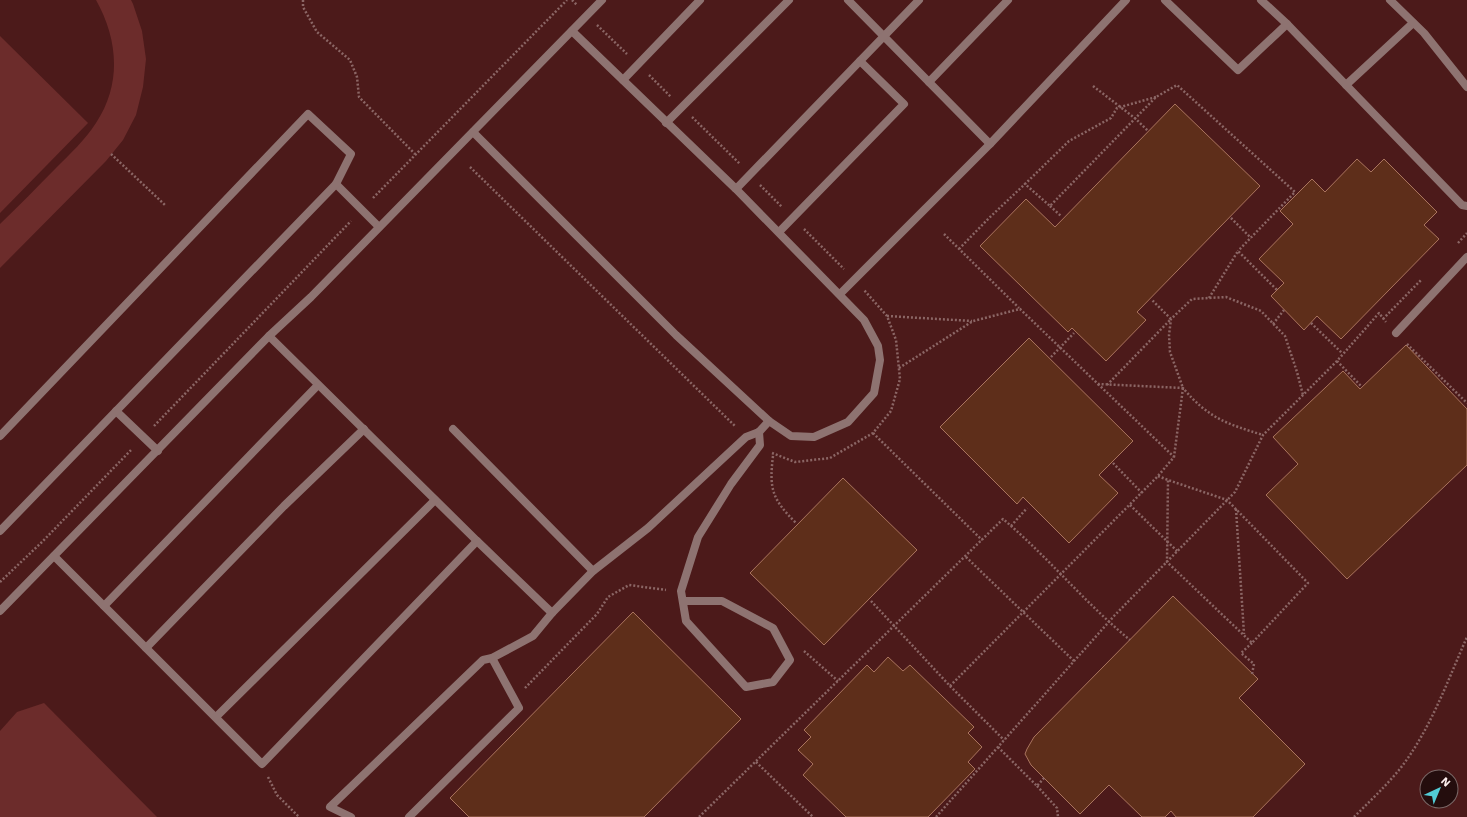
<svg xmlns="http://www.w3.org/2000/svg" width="1467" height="817" font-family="'Work Sans',sans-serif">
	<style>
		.green { fill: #6c2c2b }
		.building { fill: #5e2e1a; stroke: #aa745e }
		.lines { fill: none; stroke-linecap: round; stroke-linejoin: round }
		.path { stroke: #8b6665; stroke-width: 2.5; stroke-dasharray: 2 2; stroke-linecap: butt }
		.lane { stroke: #8e7371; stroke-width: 8 }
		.street { stroke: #8e7371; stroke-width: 8 }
	</style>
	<rect width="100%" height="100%" fill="#4c1a1a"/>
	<g class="green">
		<path d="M96 0H131L133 4 142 31 146 59 143 87 136 115 123 140 106 161 0 268V224C19 206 37 187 56 168 70 154 85 140 96 123 122 84 118 39 96 0Z"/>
		<polygon points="0,36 88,123 0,213"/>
		<polygon points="44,703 157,817 0,817 0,731 17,712"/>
	</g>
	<g class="building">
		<polygon points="1175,104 1260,186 1137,312 1146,320 1106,361 1072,328 1068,332 980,246 1026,199 1055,227"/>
		<polygon points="1357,159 1371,172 1384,159 1437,212 1424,225 1439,239 1341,339 1317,316 1304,330 1271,296 1284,283 1259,259 1293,224 1280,211 1312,179 1325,192"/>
		<polygon points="1029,338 1133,441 1099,475 1118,493 1069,543 1023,497 1017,504 940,427"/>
		<polygon points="1406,345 1467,409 1467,465 1347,579 1266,495 1298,464 1273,437 1343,371 1360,389"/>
		<polygon points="843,478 917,550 824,645 750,573"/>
		<polygon points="1173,596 1258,679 1239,698 1305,764 1253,817 1176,817 1171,811 1165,817 1142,817 1109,785 1080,814 1031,765 1025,754 1027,749 1034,737"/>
		<polygon points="633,612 741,719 644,817 469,817 450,798"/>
		<polygon points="888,657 903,671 910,665 974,727 968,733 982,747 968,762 975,769 928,817 846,817 803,775 813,764 798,750 811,737 804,730 867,665 874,672"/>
	</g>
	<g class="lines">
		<g class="path">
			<polyline points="303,0 303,7 317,32 350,60 357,77 359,97 415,154"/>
			<polyline points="572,0 577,5"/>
			<polyline points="597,25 627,54"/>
			<polyline points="649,75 671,97"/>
			<polyline points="1093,86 1136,119 1148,131"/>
			<polyline points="1156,97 1117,108 1111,118 1069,141 1025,184 1050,206 1156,97 1177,85 1295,192 1238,251"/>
			<polyline points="692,117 740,164"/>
			<polyline points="111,154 165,205"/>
			<polyline points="470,167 736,427"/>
			<polyline points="760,185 782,207"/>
			<polyline points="373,198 567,0"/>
			<polyline points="1050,206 1061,216"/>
			<polyline points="1231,218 1251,238"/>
			<polyline points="804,229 844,269"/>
			<polyline points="944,234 1019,308"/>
			<polyline points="1458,243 1467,233"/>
			<polyline points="959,249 989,218 1025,184"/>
			<polyline points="1209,298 1238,251 1277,290"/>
			<polyline points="887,316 972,321"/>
			<polyline points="1383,319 1422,279"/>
			<polyline points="1311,323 1342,353"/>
			<polyline points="1273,324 1284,310"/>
			<polyline points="1407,344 1467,403"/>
			<polyline points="1051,357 1074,333"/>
			<polyline points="1337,361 1362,387"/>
			<path d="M899 368 973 321 1020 309 1098 384 1183 388C1208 418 1227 424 1263 435"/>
			<polyline points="1098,384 1174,457"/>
			<polyline points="1107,385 1171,319 1152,300"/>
			<polyline points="154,426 351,221"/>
			<polyline points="873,433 982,540"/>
			<polyline points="772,453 795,462 830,458 873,433 891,411 900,379 896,340 887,316 864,290"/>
			<path d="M773 456C769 489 772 499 796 523"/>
			<polyline points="1113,463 1142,493"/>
			<polyline points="1158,476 1168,480 1227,500 1308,583 1252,643 1167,562 1168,480"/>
			<polyline points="1130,505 1177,551"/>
			<polyline points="1236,509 1244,634"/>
			<polyline points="1011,526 1027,508"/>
			<polyline points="966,557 1074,661"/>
			<polyline points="0,582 42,542 132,449"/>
			<polyline points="871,601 950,686 1004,740"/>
			<polyline points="1252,643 1241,653 1254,664 1252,674"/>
			<polyline points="804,651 838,681"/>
			<polyline points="950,686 1158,476 1174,457 1183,388 1170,352 1169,335 1171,319 1192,299 1226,297 1261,311 1285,336 1297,372 1303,395"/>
			<polyline points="525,688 597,614 608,597 629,585 666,590"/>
			<polyline points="998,747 1037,786 1044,778"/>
			<polyline points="756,762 813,817"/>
			<polyline points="268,777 277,795 299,817"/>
			<polyline points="1037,786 1057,808 1058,817"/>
			<path d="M699 817 1003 519C1048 557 1085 603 1130 640"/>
			<polyline points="936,817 1114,616 1235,492 1263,435 1337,361 1379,313 1386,322"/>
			<path d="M1354 817C1369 802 1385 787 1399 770 1430 731 1447 682 1467 637"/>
		</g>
		<g class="lane">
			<polyline points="848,0 990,144"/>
			<polyline points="1165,0 1238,70 1287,24 1462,205 1467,206"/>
			<polyline points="1261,0 1287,24"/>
			<polyline points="623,80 700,0"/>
			<polyline points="929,82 1008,0"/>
			<polyline points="1346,85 1413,23"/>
			<polyline points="666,123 789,0"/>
			<polyline points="473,132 676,335 769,421 791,436 814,437 848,422 874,393 880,360 878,346 864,320 736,189 572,31"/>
			<polyline points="336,184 379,227"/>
			<polyline points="736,189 919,0"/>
			<polyline points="779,232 904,104 860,61"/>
			<polyline points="840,294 990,144 1126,0"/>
			<polyline points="1396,333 1467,257"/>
			<polyline points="269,336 477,541"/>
			<polyline points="116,411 158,451"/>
			<polyline points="453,429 593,571"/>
			<polyline points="0,436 308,114 351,154 336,184 0,531"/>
			<polyline points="54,556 262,764 477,541 552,613"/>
			<polyline points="683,601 722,601 773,628 790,660 773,682 746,687 686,621 681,591 698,537 731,484 760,445 759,432"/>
			<polyline points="104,606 318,385"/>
			<polyline points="0,611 269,336 311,297 602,0"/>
			<polyline points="146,648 284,506 364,429"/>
			<polyline points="216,717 435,500"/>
			<polyline points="351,817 330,807 483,660 492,658 533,636 552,613 593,571 648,528 746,437 759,432 769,421"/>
			<polyline points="409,817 519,708 492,658"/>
		</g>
		<polyline class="street" points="1390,0 1424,33 1467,87"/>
	</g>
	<g transform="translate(1439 789) rotate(44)"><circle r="19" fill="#240d0d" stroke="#7a6766"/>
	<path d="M0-3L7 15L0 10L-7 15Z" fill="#52ccd6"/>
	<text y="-6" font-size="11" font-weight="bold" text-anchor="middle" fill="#fbedec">N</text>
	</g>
</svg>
